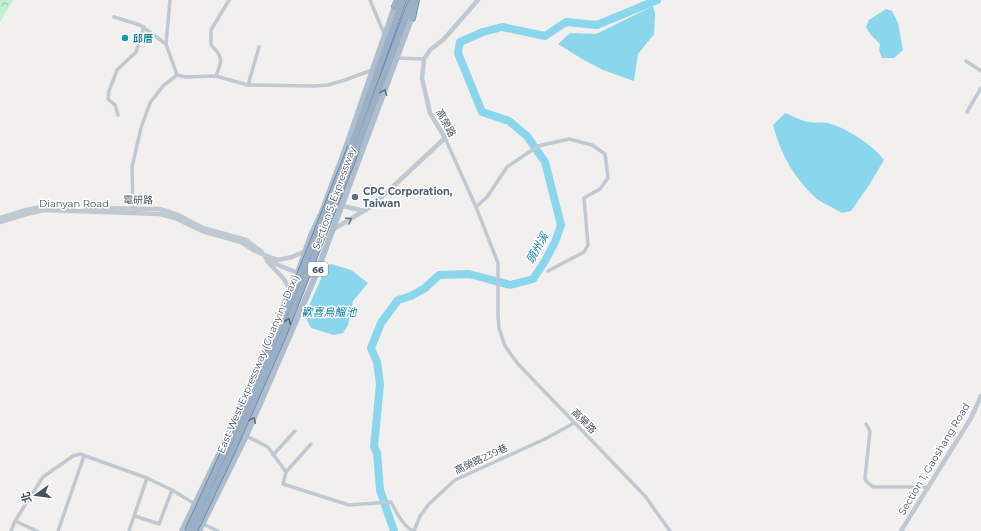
<svg xmlns="http://www.w3.org/2000/svg" width="981" height="531" font-family="Montserrat,'Noto Sans TC',sans-serif">
	<style>
		.forest { fill: url(#forest-crowns) }
		.water { fill: #8ad6ed }
		.lines { fill: none; stroke-linecap: round; stroke-linejoin: round }
		.river { stroke: #8ad6ed; stroke-width: 8 }
		.trunk-casing { stroke: #728baa; stroke-width: 8 }
		.minor { stroke: #c0c9d1; stroke-width: 3.5 }
		.tertiary { stroke: #c0c9d1; stroke-width: 4.5 }
		.primary { stroke: #afbece; stroke-width: 6 }
		.trunk { stroke: #9bafc6; stroke-width: 6 }
		.trunk-bridge-casing { stroke: #728baa; stroke-width: 8; stroke-linecap: butt }
		.trunk-bridge { stroke: #9bafc6; stroke-width: 6 }
		.oneway { stroke: #616d79 }
		.oneway2 { stroke: #6b7680 }
		.oneway3 { stroke: #586572 }
		.culture-dot { fill: #0f9aa8; stroke: #fff; stroke-width: 1.5 }
		.service-dot { fill: #5c6f8a; stroke: #fff; stroke-width: 1.5 }
		.labels { text-anchor: middle; dominant-baseline: central; stroke-width: 3; stroke-linejoin: round; paint-order: stroke }
		.shield { fill: #fff; stroke: #7e868e; stroke-width: 1 }
		.shield-label { font-size: 9px; font-weight: bold; fill: #47525d }
		.culture-label { font-size: 10px; font-weight: bold; fill: #0d838f; stroke: #fff; text-anchor: start }
		.street-label { font-size: 10px; fill: #47525d; stroke: #fff }
		.service-label { font-size: 10px; font-weight: bold; fill: #4e5e75; stroke: #fff; text-anchor: start }
		.water-label { font-size: 11px; font-style: italic; fill: #0b80a4; stroke: #fff }
	</style>
	<defs>
		<pattern id="forest-crowns" width="20" height="18" patternUnits="userSpaceOnUse"><rect width="20" height="18" fill="#bef0d2"/><path d="M2 6a3 3 0 1 1 6 0M12 15a3 3 0 1 1 6 0" fill="none" stroke="#9cc5ae"/></pattern>
	</defs>
	<rect width="100%" height="100%" fill="#f2efef"/>
	<polygon class="forest" points="0,0 13,0 0,22"/>
	<g class="water">
		<polygon points="653,6 655,14 654,34 638,54 634,81 603,70 582,59 558,44 570,33 596,34"/>
		<polygon points="886,9 892,11 898,23 903,50 894,58 882,58 879,50 880,44 871,35 866,27 869,20"/>
		<path d="M785 113C793 116 801 121 809 122 815 123 821 122 827 123 845 127 873 145 884 160L869 185 851 211 842 213C834 208 824 204 817 199 795 180 780 153 773 125Z"/>
		<polygon points="331,264 351,270 368,283 353,301 348,325 343,333 334,335 311,328 306,318 306,313 326,267"/>
	</g>
	<g class="lines">
		<polyline class="river" points="394,531 380,490 377,453 374,447 380,384 377,362 371,348 381,323 398,300 411,296 425,288 439,275 469,274 510,285 533,279 545,261 555,242 561,225 545,162 527,136 509,121 482,112 458,53 460,42 483,32 502,27 545,36 566,22 597,25 657,0"/>
		<defs>
			<g id="trunk">
				<polyline points="395,7 398,0"/>
				<polyline points="412,18 416,0"/>
				<polyline points="351,147 403,0"/>
				<polyline points="356,150 412,0"/>
			</g>
		</defs>
		<use href="#trunk" class="trunk-casing"/>
		<g class="minor">
			<polyline points="170,0 166,44 177,75"/>
			<polyline points="370,0 385,36"/>
			<polyline points="114,17 140,25 166,44"/>
			<polyline points="397,58 424,59"/>
			<polyline points="966,61 981,71"/>
			<polyline points="177,75 186,77 216,76 248,85 314,86 328,85 345,80 372,70"/>
			<path d="M216 76C222 60 224 58 211 45V30L229 0"/>
			<polyline points="248,85 259,47"/>
			<polyline points="967,112 981,88"/>
			<polyline points="118,115 115,105 108,99 109,91 117,70 136,52 144,27"/>
			<polyline points="445,138 476,207 498,263 498,317 499,328 505,346 518,364 645,496 670,531"/>
			<polyline points="476,207 487,197 507,167 538,146 569,139 592,145 605,154 608,178 600,189 584,198 588,245 584,252 548,271"/>
			<polyline points="133,210 132,167 141,128 150,103 163,86 177,75"/>
			<polyline points="866,424 870,431 865,478 866,481 873,487 929,487"/>
			<path d="M246 436 268 447 286 472 283 484 349 505 391 502C397 513 402 525 413 531"/>
			<polyline points="273,455 295,431"/>
			<polyline points="286,472 311,444"/>
			<polyline points="135,516 159,524 172,490"/>
			<polyline points="15,521 37,531"/>
			<polyline points="203,524 218,531"/>
			<polyline points="11,531 15,521 43,477 73,456 80,454 147,478 172,490 195,504"/>
			<polyline points="58,531 84,456"/>
			<polyline points="129,531 147,478"/>
			<polyline points="414,531 420,516 429,504 455,480 547,438 574,423"/>
		</g>
		<g class="tertiary">
			<polyline points="339,205 364,211"/>
			<polyline points="85,208 160,209 178,215 203,228 246,240 262,252"/>
			<polyline points="0,218 26,210 41,207 74,208"/>
			<polyline points="0,222 27,214 44,210 160,214 175,218 202,231 241,242 255,251 272,258 278,260 292,257 305,251"/>
			<polyline points="334,229 372,206 445,138 430,113 422,78 424,59 430,50 444,39 478,0"/>
			<path d="M265 257C280 268 297 273 315 277"/>
			<polyline points="267,261 284,279 290,290"/>
			<polyline points="901,531 971,418 981,396"/>
		</g>
		<g class="primary">
			<polyline points="182,531 222,448 298,273 311,235 322,212 348,142 396,3"/>
			<polyline points="199,531 246,436 315,277 413,14"/>
		</g>
		<use href="#trunk" class="trunk"/>
		<defs>
			<g id="trunk-bridge">
				<polyline points="188,531 257,381 277,333 351,147"/>
				<polyline points="194,531 231,453 283,335 356,150"/>
			</g>
		</defs>
		<use href="#trunk-bridge" class="trunk-bridge-casing"/>
		<use href="#trunk-bridge" class="trunk-bridge"/>
	</g>
	<defs><path id="oneway-chevron" d="M-2-3.5L2.5 0L-2 3.5" fill="none" stroke-width="1.6" stroke-linecap="round" stroke-linejoin="round"/></defs>
	<g class="oneway">
		<use href="#oneway-chevron" transform="translate(384 92) rotate(-69)"/>
		<use href="#oneway-chevron" transform="translate(253 420) rotate(-66)"/>
	</g>
	<use class="oneway2" href="#oneway-chevron" transform="translate(349 220) rotate(-30)"/>
	<use class="oneway3" href="#oneway-chevron" transform="translate(288 321) rotate(-68)"/>
	<circle class="culture-dot" cx="125" cy="38" r="4"/>
	<circle class="service-dot" cx="355" cy="197" r="4"/>
	<g class="labels">
		<rect class="shield" x="308" y="262" width="20" height="14" rx="3"/>
		<g class="shield-label">
			<text x="318" y="269">66</text>
		</g>
		<g class="culture-label">
			<text x="133" y="38">邱厝</text>
		</g>
		<g class="street-label">
			<text transform="translate(446 123) rotate(62)">高榮路</text>
			<text transform="translate(334 198) rotate(-70)">Section 5, Expressway</text>
			<text transform="translate(138 200) rotate(1)">電研路</text>
			<text x="74" y="203">Dianyan Road</text>
			<text transform="translate(258 364) rotate(-67)">East-West Expressway (Guanyin - Daxi)</text>
			<text transform="translate(584 421) rotate(46)">高榮路</text>
			<text transform="translate(481 459) rotate(-25)">高榮路239巷</text>
			<text transform="translate(934 459) rotate(-59)">Section 1, Gaoshang Road</text>
		</g>
		<g class="service-label">
			<text x="363" y="191">CPC Corporation,<tspan x="363" dy="12">Taiwan</tspan></text>
		</g>
		<g class="water-label">
			<text transform="translate(537 248) rotate(-61)">頭州溪</text>
			<text x="329" y="312">歡喜烏鰡池</text>
		</g>
	</g>
	<g transform="translate(36 495) rotate(256)" stroke="#ffffff" stroke-width="3" paint-order="stroke">
	<path d="M0-3L7 15L0 10L-7 15Z" fill="#47525d"/>
	<text y="-6" font-size="11" font-weight="bold" text-anchor="middle" fill="#47525d">北</text>
	</g>
</svg>
